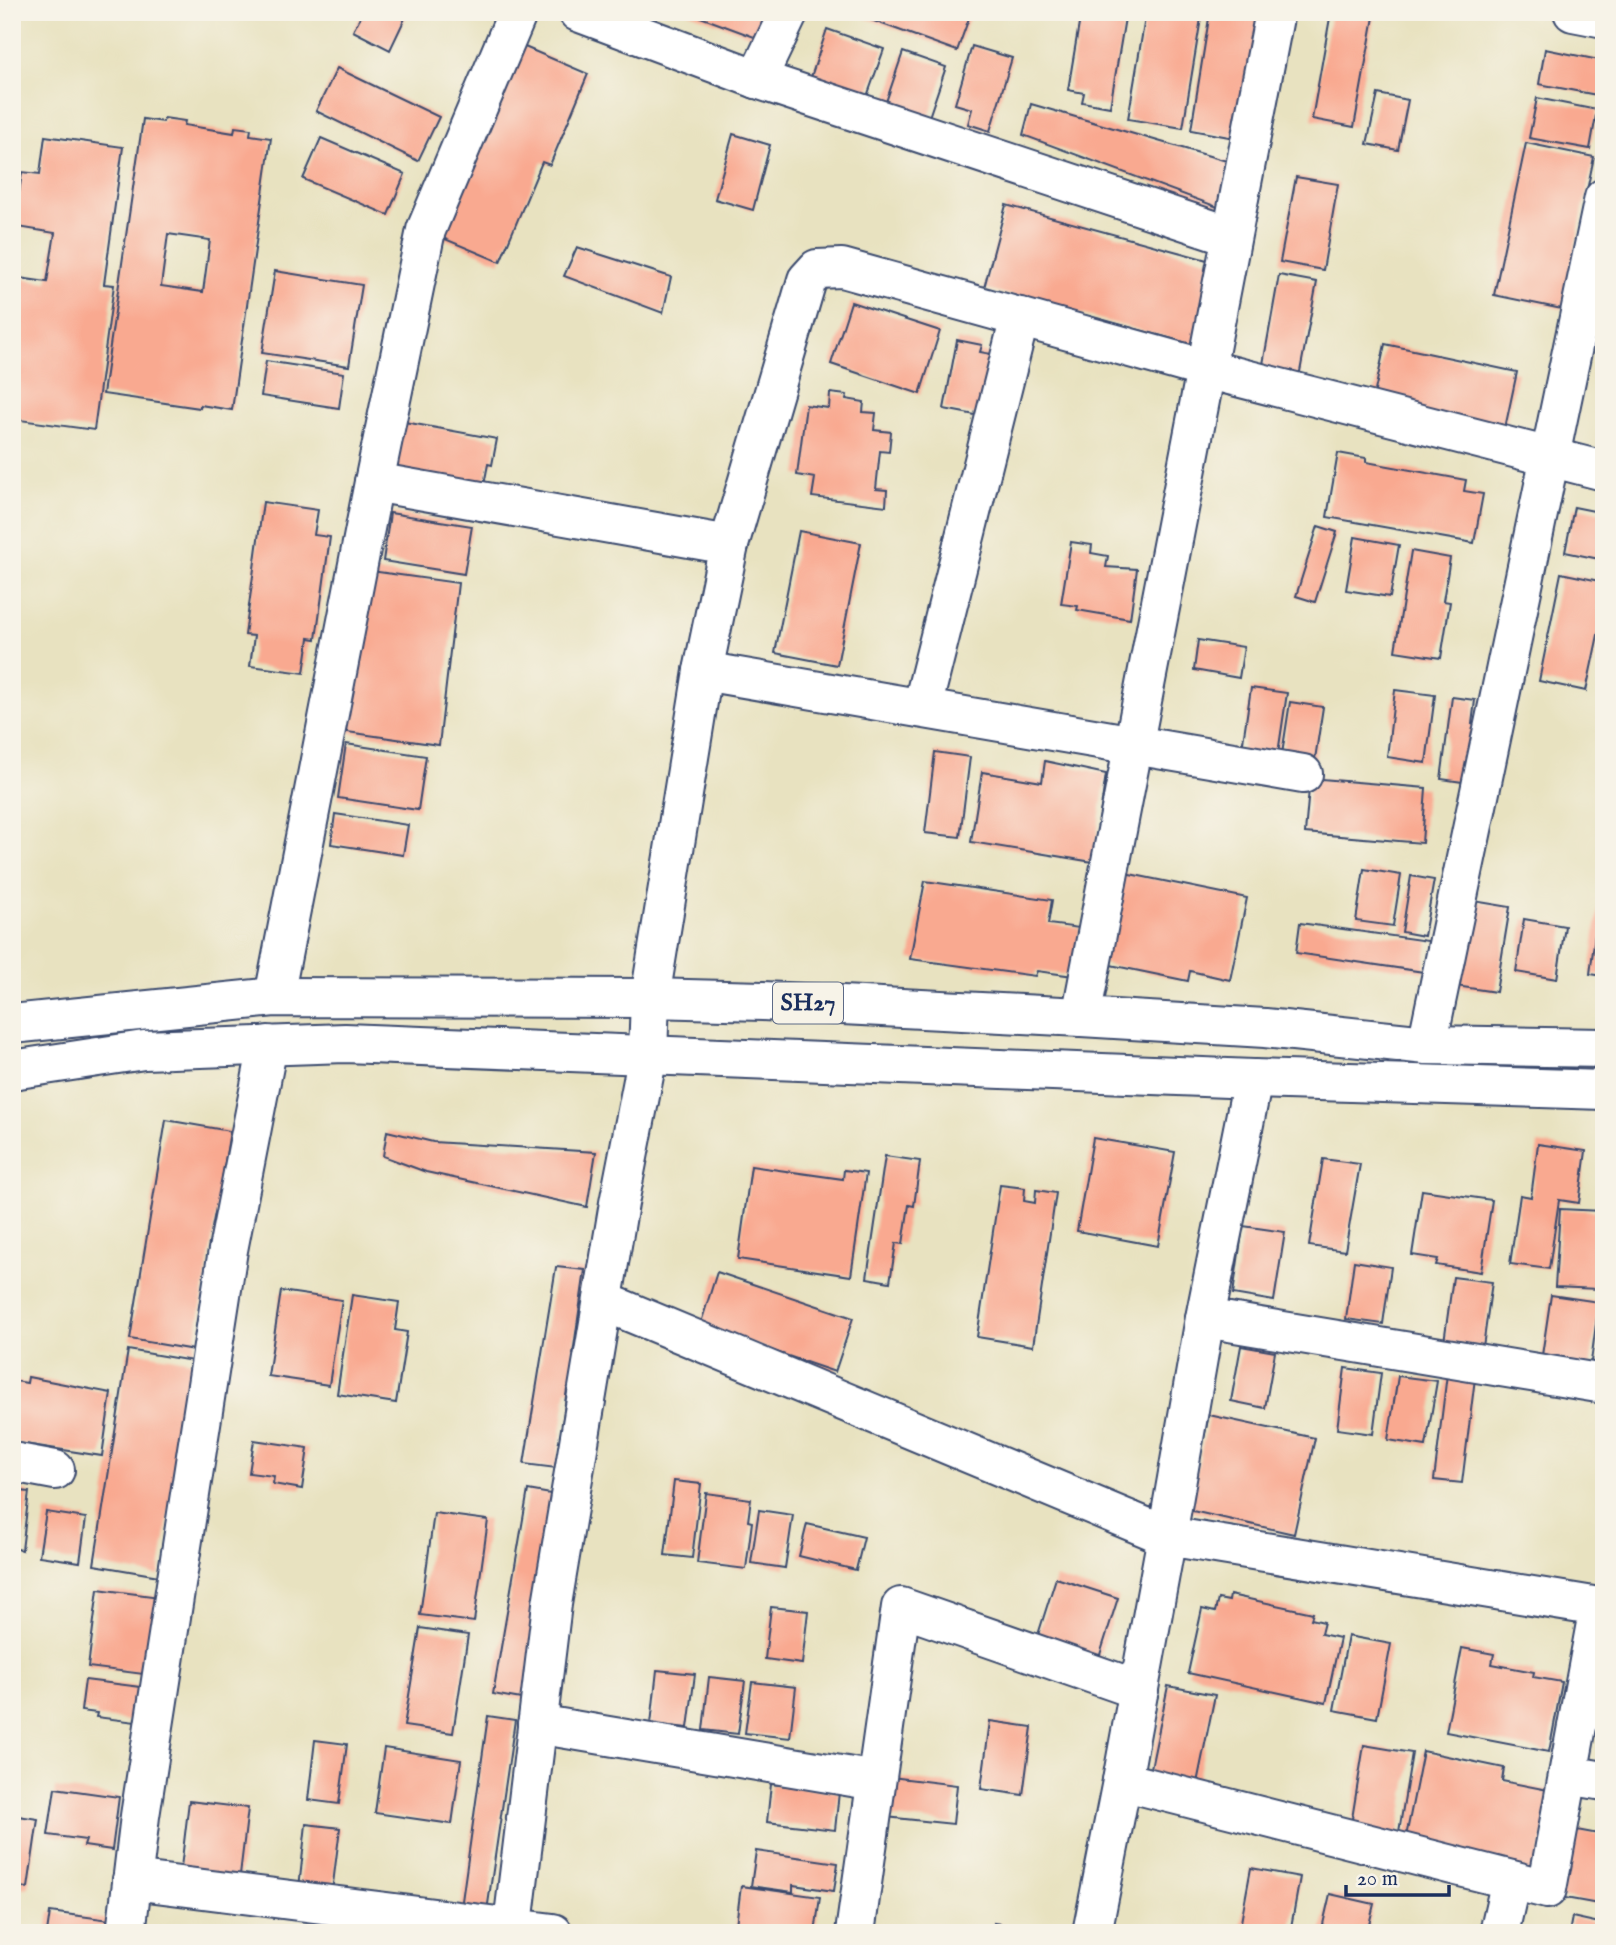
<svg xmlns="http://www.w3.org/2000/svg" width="1616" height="1945" font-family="'IM FELL English',serif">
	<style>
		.building { fill: #f9a990; fill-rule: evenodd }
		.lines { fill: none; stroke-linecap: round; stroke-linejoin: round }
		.street-casing { stroke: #3a4a6d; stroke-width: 42 }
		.primary-casing { stroke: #3a4a6d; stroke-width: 42 }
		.street { stroke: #fff; stroke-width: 38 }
		.primary { stroke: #fff; stroke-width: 38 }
		.labels { text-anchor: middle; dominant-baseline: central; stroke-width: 6; stroke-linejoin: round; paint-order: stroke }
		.shield { fill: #f7f3e8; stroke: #5d6a87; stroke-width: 2 }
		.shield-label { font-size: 24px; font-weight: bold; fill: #1b2f5e }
	</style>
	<rect width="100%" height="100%" fill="#f7f3e8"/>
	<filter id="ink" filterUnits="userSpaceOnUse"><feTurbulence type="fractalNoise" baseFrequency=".0143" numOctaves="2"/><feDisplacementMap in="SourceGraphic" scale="14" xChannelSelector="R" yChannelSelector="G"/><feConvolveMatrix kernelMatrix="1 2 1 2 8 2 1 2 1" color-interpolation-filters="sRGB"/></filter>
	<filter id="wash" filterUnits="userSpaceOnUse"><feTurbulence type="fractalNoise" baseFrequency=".00686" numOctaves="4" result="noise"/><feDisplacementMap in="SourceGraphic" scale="28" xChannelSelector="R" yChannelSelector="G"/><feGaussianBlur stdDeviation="1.57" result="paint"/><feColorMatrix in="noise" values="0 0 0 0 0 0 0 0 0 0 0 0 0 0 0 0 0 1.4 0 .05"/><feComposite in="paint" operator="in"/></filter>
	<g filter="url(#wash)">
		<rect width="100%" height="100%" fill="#e8e2c0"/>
		<g id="blocks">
			<g class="building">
				<polygon points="363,12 408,12 390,50 353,31"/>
				<polygon points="687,12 776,12 765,41"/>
				<polygon points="861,12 954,12 969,18 957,51 860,16"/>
				<polygon points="1081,12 1126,12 1110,107 1082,102 1084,93 1068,90"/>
				<polygon points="1146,12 1202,12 1183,128 1128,119"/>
				<polygon points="1210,12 1263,12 1240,139 1191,130"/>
				<polygon points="1331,12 1347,12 1374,17 1354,127 1312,119"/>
				<polygon points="827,29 884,49 865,102 809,83"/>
				<polygon points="513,42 588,74 550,165 542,162 500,262 433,234"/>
				<polygon points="972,46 1012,58 990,131 968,124 972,109 955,104"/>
				<polygon points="1545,49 1604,61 1602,96 1539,84"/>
				<polygon points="903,52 946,67 928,120 885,105"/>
				<polygon points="337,68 439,117 418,161 316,111"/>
				<polygon points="1378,94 1408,100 1398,150 1367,144"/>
				<polygon points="1537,98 1597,110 1590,149 1529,138"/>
				<polygon points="1031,104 1230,162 1220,208 1023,135"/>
				<path d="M164 118 185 121 184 125 234 133 235 127 251 129 250 135 271 138 232 410 200 405V408L103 394 143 119 163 122ZM168 234 210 240 203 292 161 286Z"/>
				<polygon points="733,134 770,145 753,210 715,199"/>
				<polygon points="45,136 123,147 104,284 114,285 94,430 12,419 12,277 47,282 55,233 12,226 12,200 18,200 22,172 40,174"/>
				<polygon points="321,138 405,174 388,215 303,179"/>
				<polygon points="1526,143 1594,157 1562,309 1494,295"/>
				<polygon points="1296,177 1338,184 1323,270 1280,262"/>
				<polygon points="1006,205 1218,263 1195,345 984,288"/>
				<polygon points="577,247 671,277 663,313 564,276"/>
				<polygon points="275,271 362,285 349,366 262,353"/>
				<polygon points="1279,275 1317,282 1299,377 1262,370"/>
				<polygon points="851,302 940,331 920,394 831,364"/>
				<polygon points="957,340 982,345 980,352 1002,356 991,418 944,409"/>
				<polygon points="1385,344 1517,372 1504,433 1372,405"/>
				<polygon points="266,361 344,373 339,408 261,396"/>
				<polygon points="830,393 847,395 846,399 864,402 863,412 876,413 874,430 891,432 889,452 880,451 876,489 887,490 886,506 812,497 815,478 797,475 806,405 829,408"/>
				<polygon points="399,421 497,439 492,465 488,464 483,490 390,472"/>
				<polygon points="1338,453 1366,458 1366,462 1466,480 1464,491 1483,494 1474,543 1327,517"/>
				<polygon points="263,502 318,510 314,535 330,537 316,639 309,638 304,673 250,666 254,636 245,635"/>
				<polygon points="1574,507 1604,513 1604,560 1565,552"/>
				<polygon points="390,513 472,526 464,574 383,561"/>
				<polygon points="1318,526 1337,532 1315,602 1296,596"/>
				<polygon points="799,531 861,543 837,665 775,653"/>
				<polygon points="1355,537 1399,545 1390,597 1346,590"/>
				<polygon points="1071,542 1092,545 1091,553 1108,556 1106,567 1137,569 1130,619 1077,610 1078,606 1061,604"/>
				<polygon points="1411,551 1450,558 1443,601 1450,602 1441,658 1395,651"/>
				<polygon points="371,571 458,583 439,745 340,731"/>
				<polygon points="1561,573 1604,582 1604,607 1586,691 1539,681"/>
				<polygon points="1198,640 1244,647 1239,678 1194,670"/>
				<polygon points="1251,688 1287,693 1277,760 1241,755"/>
				<polygon points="1395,690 1435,695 1426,763 1387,757"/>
				<polygon points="1452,697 1475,700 1472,724 1478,724 1470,783 1441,779"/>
				<polygon points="1290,702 1323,707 1315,759 1282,754"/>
				<polygon points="346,744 426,756 418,810 338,798"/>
				<polygon points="935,752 970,757 960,837 925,833"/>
				<polygon points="1045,761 1106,774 1093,862 971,842 982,772 1042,782"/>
				<polygon points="1310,778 1426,788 1422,843 1305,833"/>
				<polygon points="335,814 408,825 403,855 331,844"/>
				<polygon points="1364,869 1401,875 1393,926 1356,921"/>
				<polygon points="1115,871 1247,898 1230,980 1190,971 1188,981 1096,962"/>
				<polygon points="1411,876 1434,880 1424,936 1402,932"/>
				<polygon points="925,881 1052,900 1048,924 1080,928 1074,976 1037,971 1035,976 910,959"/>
				<polygon points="1462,899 1510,907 1496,992 1449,985"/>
				<polygon points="1599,903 1604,904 1604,976 1590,974"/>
				<polygon points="1524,919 1565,926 1557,979 1516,972"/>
				<polygon points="1300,923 1428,941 1424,972 1296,953"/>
				<polygon points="166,1120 230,1131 194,1350 130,1339"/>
				<polygon points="387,1131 433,1142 596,1152 587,1207 426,1172 383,1156"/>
				<polygon points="1093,1138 1175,1152 1158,1246 1077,1231"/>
				<polygon points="1538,1144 1586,1151 1579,1203 1559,1200 1549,1269 1510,1264 1520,1195 1531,1197"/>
				<polygon points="885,1156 920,1161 914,1206 909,1205 903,1244 896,1243 890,1282 867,1278"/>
				<polygon points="1323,1159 1360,1164 1345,1251 1309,1246"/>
				<polygon points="751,1166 843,1179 844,1170 866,1173 851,1276 738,1259"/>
				<polygon points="1000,1185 1025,1188 1024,1201 1035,1203 1036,1190 1056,1193 1033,1346 977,1337"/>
				<polygon points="1422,1190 1492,1200 1481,1272 1436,1265 1438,1259 1412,1255"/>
				<polygon points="1560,1209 1602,1211 1598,1289 1555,1287"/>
				<polygon points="1243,1226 1285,1232 1274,1301 1233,1294"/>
				<polygon points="1354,1261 1391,1267 1383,1324 1346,1319"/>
				<polygon points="556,1267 585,1270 573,1354 578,1355 573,1390 567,1389 556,1468 524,1464"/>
				<polygon points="717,1272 853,1318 835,1372 700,1326"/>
				<polygon points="1602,1272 1604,1272 1604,1320 1600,1319"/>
				<polygon points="1453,1277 1492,1282 1483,1347 1444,1342"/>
				<polygon points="281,1291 342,1300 329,1385 268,1376"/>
				<polygon points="352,1295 399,1302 395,1330 407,1332 396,1403 337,1394"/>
				<polygon points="1551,1295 1599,1302 1590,1369 1541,1362"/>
				<polygon points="1241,1346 1275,1352 1265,1408 1231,1401"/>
				<polygon points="128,1350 193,1361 159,1576 94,1565"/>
				<polygon points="1345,1368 1381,1373 1373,1434 1337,1429"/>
				<polygon points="1447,1374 1475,1378 1462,1483 1434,1480"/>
				<polygon points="12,1376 16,1376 15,1381 27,1383 28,1377 111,1393 102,1456 12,1442"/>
				<polygon points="1398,1376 1437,1381 1426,1446 1388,1440"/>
				<polygon points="1209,1415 1315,1438 1294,1534 1188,1510"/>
				<polygon points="254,1440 308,1448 302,1489 273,1484 274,1476 249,1473"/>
				<polygon points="674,1481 701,1484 692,1558 665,1555"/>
				<polygon points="12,1490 29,1492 22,1550 12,1548"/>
				<polygon points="528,1490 562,1496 527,1700 493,1694"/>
				<polygon points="706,1493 751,1499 748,1521 752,1522 746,1569 697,1563"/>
				<polygon points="759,1510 793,1515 785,1568 751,1563"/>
				<polygon points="46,1512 86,1518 80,1562 39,1556"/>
				<polygon points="434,1513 488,1520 474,1622 420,1615"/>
				<polygon points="807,1524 864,1537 856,1570 799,1556"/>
				<polygon points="1056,1578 1118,1598 1098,1661 1036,1641"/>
				<polygon points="98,1589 160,1597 151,1675 88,1667"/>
				<polygon points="1230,1595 1313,1613 1311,1619 1324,1622 1321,1634 1340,1638 1326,1703 1188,1673 1202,1609 1215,1612 1218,1599 1229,1601"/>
				<polygon points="771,1607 808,1611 802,1664 765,1659"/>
				<polygon points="420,1628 468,1635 453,1733 404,1726"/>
				<polygon points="1348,1636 1391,1644 1377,1718 1334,1710"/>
				<polygon points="1462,1648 1494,1654 1492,1664 1534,1672 1533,1677 1562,1682 1549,1752 1446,1732"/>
				<polygon points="657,1670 695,1674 688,1728 651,1724"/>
				<polygon points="709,1677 745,1681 738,1734 703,1730"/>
				<polygon points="85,1680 157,1689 143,1723 96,1717 97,1713 81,1711"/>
				<polygon points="752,1682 796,1687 790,1738 745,1733"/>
				<polygon points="1168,1686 1215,1695 1197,1783 1150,1773"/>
				<polygon points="488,1716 515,1720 487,1911 461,1908"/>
				<polygon points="990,1721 1032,1727 1023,1795 981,1789"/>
				<polygon points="315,1740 347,1744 339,1804 308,1800"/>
				<polygon points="1364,1745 1412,1753 1398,1838 1350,1831"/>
				<polygon points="384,1748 461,1760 452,1824 375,1813"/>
				<polygon points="1423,1751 1504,1768 1502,1781 1553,1791 1535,1875 1404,1847"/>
				<polygon points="891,1777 957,1785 953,1824 886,1817"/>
				<polygon points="771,1784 839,1792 835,1830 767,1822"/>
				<polygon points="55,1788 119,1797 112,1850 84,1846 86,1840 48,1835"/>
				<polygon points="189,1801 248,1808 239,1883 180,1876"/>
				<polygon points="12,1815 38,1819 28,1888 12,1886"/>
				<polygon points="306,1824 340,1828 332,1892 299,1888"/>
				<polygon points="1566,1828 1604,1835 1604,1905 1554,1896"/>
				<polygon points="756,1851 838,1863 834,1891 793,1885 793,1892 751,1886"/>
				<polygon points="1251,1868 1300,1877 1290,1933 1239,1933"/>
				<polygon points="741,1886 820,1897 815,1933 735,1933"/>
				<polygon points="1330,1894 1374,1904 1367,1933 1321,1933"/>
				<polygon points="50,1912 118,1921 116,1933 47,1933"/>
				<polygon points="1572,1917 1604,1924 1604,1933 1569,1933"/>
				<polygon points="994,1923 1026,1928 1025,1933 993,1933"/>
			</g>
		</g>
	</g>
	<g filter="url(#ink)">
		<use href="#blocks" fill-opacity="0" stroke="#3a4a6d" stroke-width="2"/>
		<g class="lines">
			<defs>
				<g id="street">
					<polyline points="578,12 757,79 1231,236"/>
					<polyline points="1573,12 1604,18"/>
					<polyline points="757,79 789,12"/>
					<polyline points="374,482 729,545"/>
					<polyline points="703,671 1303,774"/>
					<polyline points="922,708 1020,317"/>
					<polyline points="274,997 374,482 426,230 518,12"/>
					<polyline points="1081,1017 1275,12"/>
					<polyline points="1427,1045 1604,198"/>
					<polyline points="603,1301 1167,1536 1205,1318 1253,1079"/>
					<polyline points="1205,1318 1604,1384"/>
					<polyline points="12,1462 55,1470"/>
					<polygon points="1167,1536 1599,1607 1547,1889 1122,1781"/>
					<polyline points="537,1724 876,1781"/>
					<polyline points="1568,1775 1604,1781"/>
					<polyline points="132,1880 553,1933"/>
					<polyline points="126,1933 140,1816 228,1250 268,1045"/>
					<polyline points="512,1933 552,1604 619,1203 648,1055 650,998 703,671 729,545 807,280 817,269 842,268 1206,369 1604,471"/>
					<polyline points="855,1933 901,1607 1139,1690"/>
					<polyline points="1092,1933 1122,1781"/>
					<polyline points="1499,1933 1511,1880"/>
				</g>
				<g id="primary">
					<polyline points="12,1024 274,997 650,998 763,1001 1081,1017 1265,1028 1427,1045 1604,1048"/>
					<polyline points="12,1070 144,1050 345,1043 1253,1079 1604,1090"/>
				</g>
			</defs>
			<use href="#street" class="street-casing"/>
			<use href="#primary" class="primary-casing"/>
			<use href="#street" class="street"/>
			<use href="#primary" class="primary"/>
		</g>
	</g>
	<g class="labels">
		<rect class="shield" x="773" y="982.5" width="70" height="41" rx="5"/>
		<g class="shield-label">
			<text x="808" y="1003">SH27</text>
		</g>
	</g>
	<rect width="1616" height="1945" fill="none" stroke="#f7f3e8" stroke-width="42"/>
	<path d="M1346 1885v10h103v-10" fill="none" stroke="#1b2f5e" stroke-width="3.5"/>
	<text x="1357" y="1885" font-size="21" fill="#1b2f5e" stroke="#f7f3e8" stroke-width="5" paint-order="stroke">20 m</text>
</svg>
